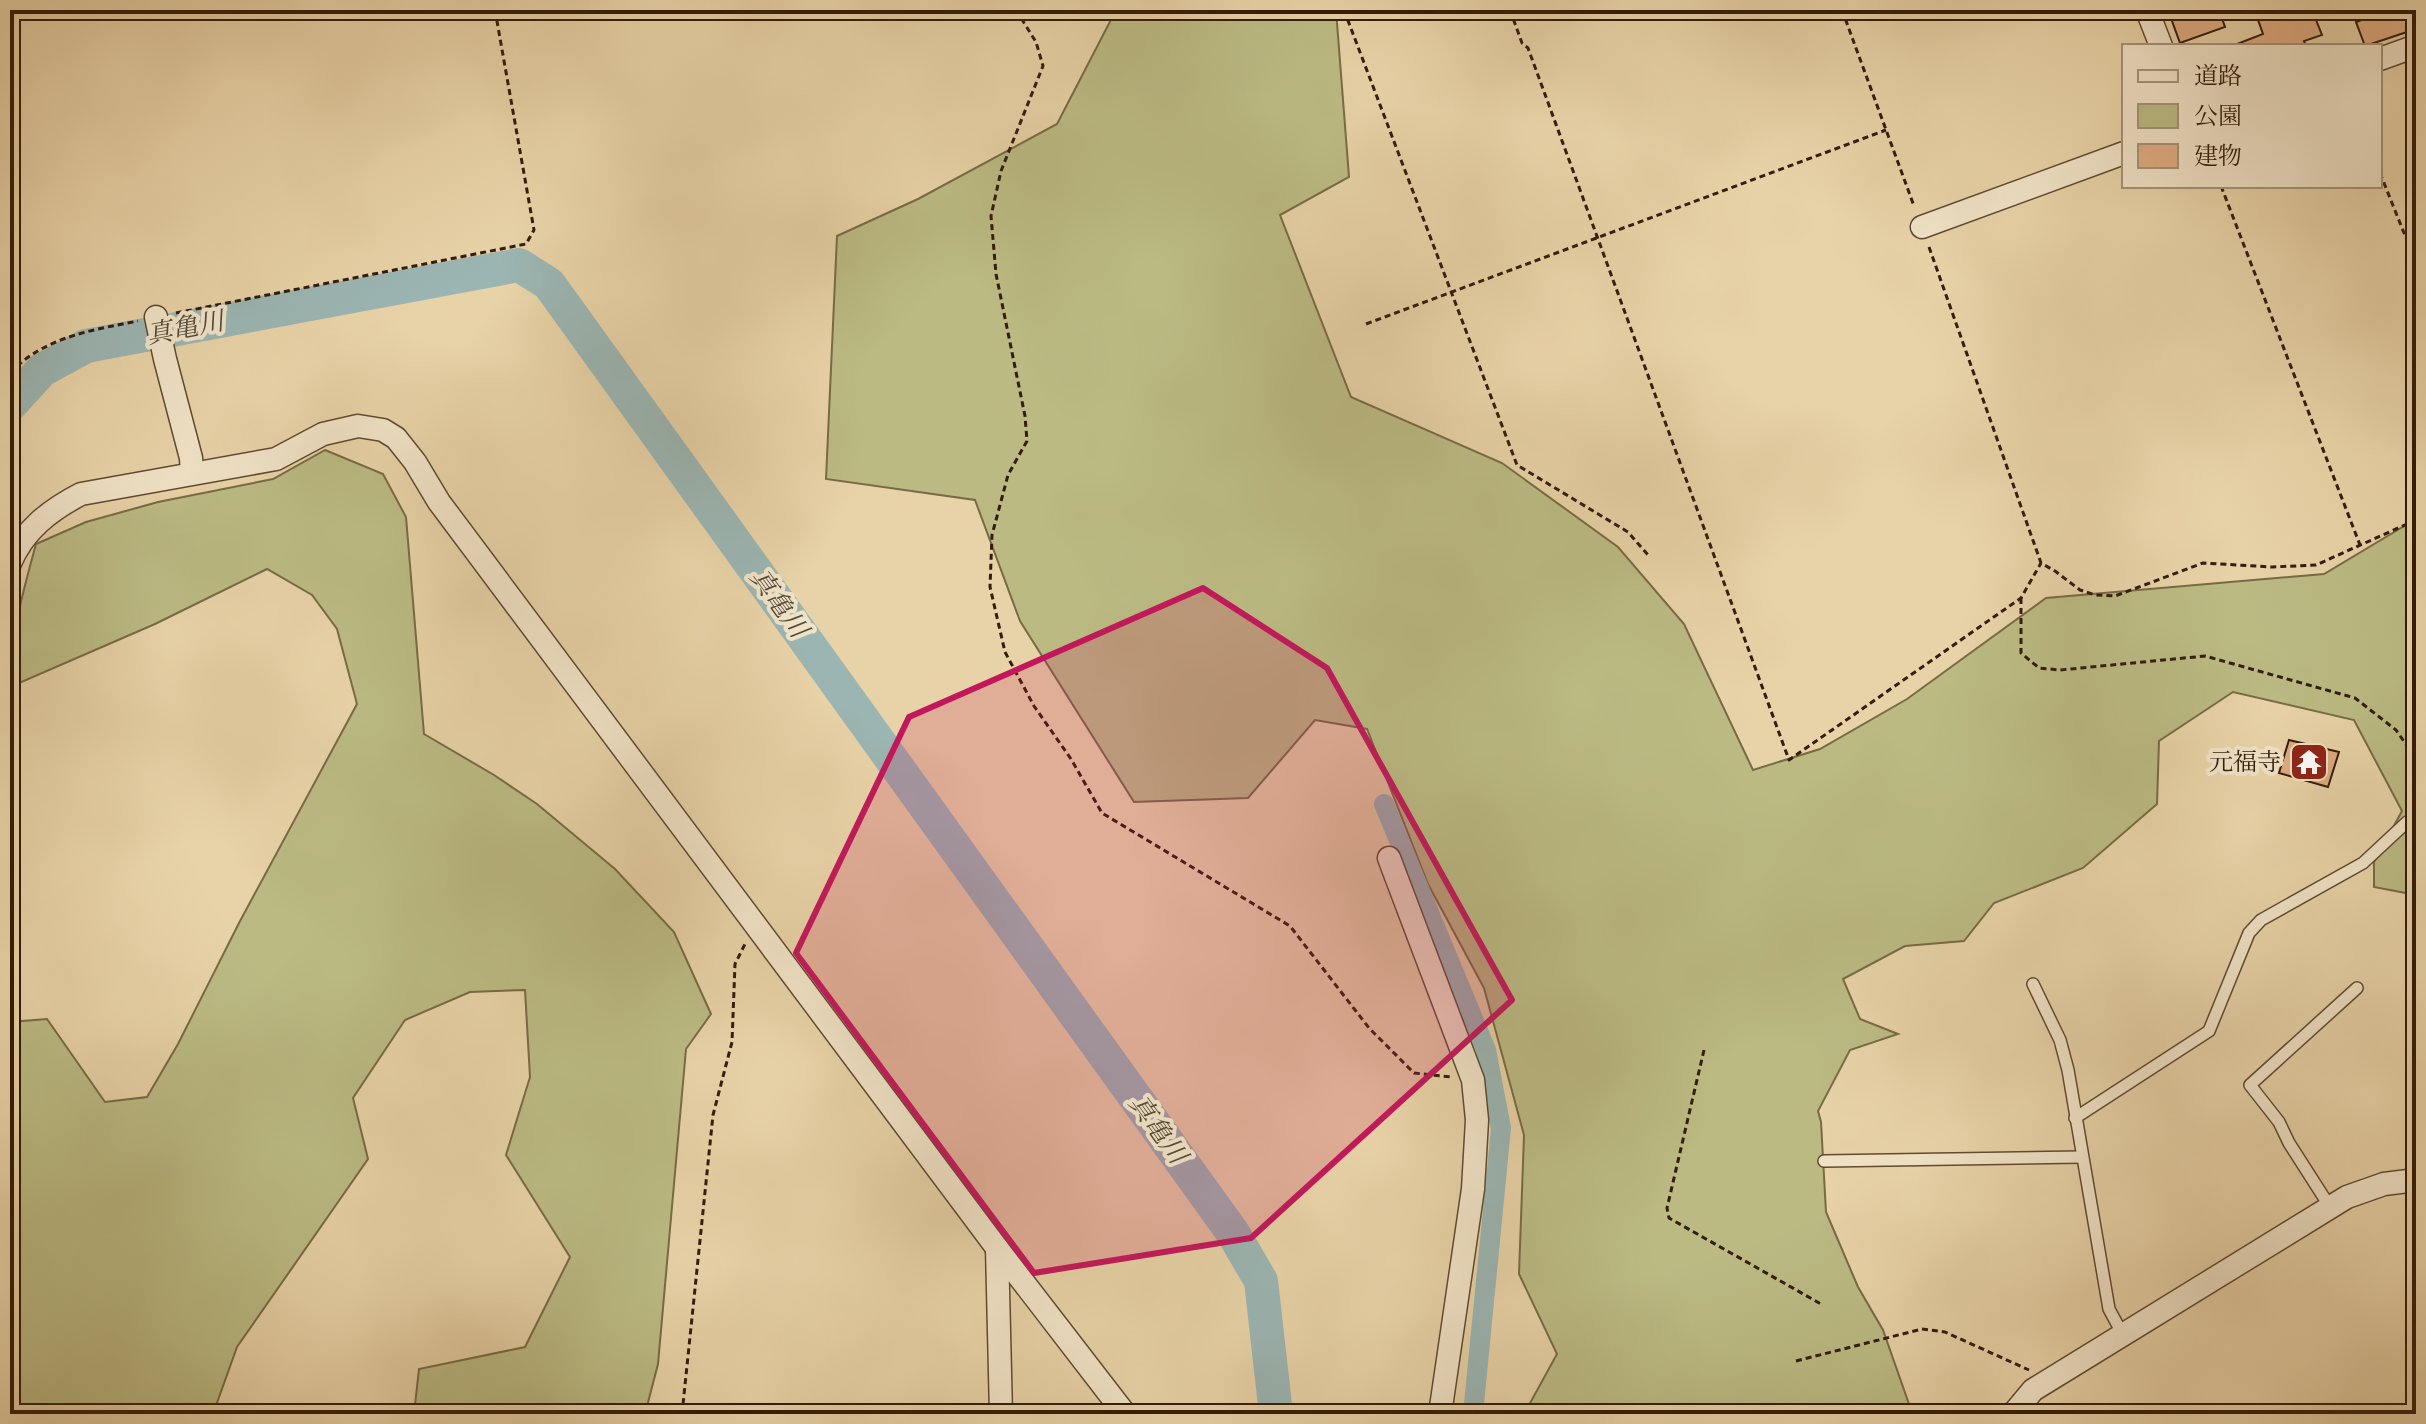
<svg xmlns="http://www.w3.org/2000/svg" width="2426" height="1424" font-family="'IM FELL French Canon','Noto Serif JP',serif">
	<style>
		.green { fill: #bbba83; stroke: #776b46; stroke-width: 2 }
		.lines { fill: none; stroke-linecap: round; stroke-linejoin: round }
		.canal { stroke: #9bb5b2; stroke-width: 20 }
		.river { stroke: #9bb5b2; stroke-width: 34 }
		.building { fill: #dfac81; stroke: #331c0a; stroke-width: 2 }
		.lane-casing { stroke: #604a31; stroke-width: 14 }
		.street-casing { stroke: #604a31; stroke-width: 25 }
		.path { stroke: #331c0a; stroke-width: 3; stroke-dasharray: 6 4; stroke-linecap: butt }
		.lane { stroke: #f0e2c6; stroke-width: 11 }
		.street { stroke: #f0e2c6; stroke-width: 22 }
		.marked { fill: #c2185b; fill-opacity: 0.2; stroke: #c2185b; stroke-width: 6; stroke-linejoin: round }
		.labels { text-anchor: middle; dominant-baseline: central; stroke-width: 8; stroke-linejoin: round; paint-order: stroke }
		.poi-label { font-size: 24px; fill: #331c0a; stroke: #f0e2c6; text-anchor: end }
		.water-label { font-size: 26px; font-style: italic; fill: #524a3c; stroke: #f0e2c6 }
	</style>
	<rect width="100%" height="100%" fill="#e8d2a7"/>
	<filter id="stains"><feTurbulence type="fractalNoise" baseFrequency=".0025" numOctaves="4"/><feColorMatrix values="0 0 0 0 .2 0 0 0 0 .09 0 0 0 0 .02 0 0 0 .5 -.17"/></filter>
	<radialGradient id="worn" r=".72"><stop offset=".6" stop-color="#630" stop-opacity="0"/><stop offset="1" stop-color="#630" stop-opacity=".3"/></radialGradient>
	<g class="green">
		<polygon points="1116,10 1336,10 1349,177 1280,215 1351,397 1502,463 1618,547 1684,624 1753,770 1820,749 1907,699 2046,598 2324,574 2416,519 2416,895 2374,887 2374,862 2402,811 2354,720 2233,692 2159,741 2157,804 2083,868 1994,903 1964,941 1905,946 1843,979 1860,1019 1898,1034 1850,1050 1818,1111 1821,1122 1826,1212 1858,1287 1883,1330 1909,1404 1878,1414 1524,1414 1557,1354 1519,1274 1524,1135 1484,988 1428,884 1367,729 1315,720 1248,798 1134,802 1020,621 975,500 826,479 837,236 918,199 1057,124"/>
		<path d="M325 450 383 474 406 517 424 734 494 775 537 804 615 869 674 932 711 1014 686 1049 658 1364 645 1414H414L419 1369 525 1347 570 1257 506 1155 530 1077 525 990 470 992 405 1020 353 1098 368 1159 237 1347 213 1414H10V1022L47 1019 105 1102 147 1097 178 1044 239 923 357 704 337 629 312 595 267 569 155 624 10 687C10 636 23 592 36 544L86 522 158 502 273 479Z"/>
	</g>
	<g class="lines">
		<polyline class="canal" points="1384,804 1486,1050 1501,1128 1473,1414"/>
		<polyline class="river" points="10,405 42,370 86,346 519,265 549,284 1233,1233 1261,1281 1276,1414"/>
	</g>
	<g class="building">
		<polygon points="2168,10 2219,10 2225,27 2180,43"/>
		<polygon points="2276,10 2312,10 2322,35 2304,41 2306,46 2232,46 2263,34 2257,17"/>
		<polygon points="2389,10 2416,10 2416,29 2365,46 2356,22"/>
		<polygon points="2289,740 2339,752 2328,787 2279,773"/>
	</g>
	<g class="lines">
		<defs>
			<g id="lane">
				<polyline points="2033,984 2060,1040 2068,1070 2109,1309 2123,1335"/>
				<polyline points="2075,1118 2209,1031 2249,933 2261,920 2363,863 2407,822"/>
				<polyline points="1824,1161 2082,1157"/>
				<polyline points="2330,1207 2289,1143 2279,1122 2250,1085 2357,988"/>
			</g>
			<g id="street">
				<polyline points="2147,10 2161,46"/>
				<polyline points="2380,59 2416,46"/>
				<polyline points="1922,227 2124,153"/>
				<polyline points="156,317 165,359 191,458 192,473"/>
				<path d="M10 563C24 530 50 510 81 494L276 459 323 434 358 426 383 430 396 438 415 462 439 502 997 1248 1125 1414"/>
				<polyline points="1389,858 1473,1080 1477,1120 1473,1189 1440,1414"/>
				<polyline points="997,1248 1001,1414"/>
				<polyline points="2013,1414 2033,1390 2347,1197 2384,1184 2416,1180"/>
			</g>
		</defs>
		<use href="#lane" class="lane-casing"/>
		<use href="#street" class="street-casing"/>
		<g class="path">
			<polyline points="1016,10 1036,42 1043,66 1001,171 991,216 996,274 1025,416 1027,441 1008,475 992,535 990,587 1005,652 1034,706 1071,759 1102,813 1290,926 1369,1028 1414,1073 1451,1077"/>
			<polyline points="1349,10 1347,18 1517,465 1628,532 1648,555"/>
			<polyline points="1510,10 1522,43 1528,48 1789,760 2021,598 2041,563"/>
			<polyline points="1842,10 1914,206"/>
			<polyline points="2380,173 2416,263"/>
			<polyline points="2221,186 2360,545"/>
			<polyline points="1929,247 2041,563 2055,571 2080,590 2095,595 2115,596 2203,563 2272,567 2316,565 2416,520"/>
			<polyline points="176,313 526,244 534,230 495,10"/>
			<polyline points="1366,324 1886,130"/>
			<path d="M10 373C44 337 92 330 138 321"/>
			<polyline points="2021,598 2021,653 2039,668 2060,670 2205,656 2355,698 2396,730 2412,753 2416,768"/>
			<polyline points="1704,1050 1667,1208 1669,1218 1821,1304"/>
			<polyline points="1796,1361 1922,1329 1945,1332 2029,1370"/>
			<polyline points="682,1414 713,1115 732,1042 735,964 745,944"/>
		</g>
		<use href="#lane" class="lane"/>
		<use href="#street" class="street"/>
	</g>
	<path class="marked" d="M1203 588 1327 668 1512 1000 1251 1238 1034 1273 796 953 909 717Z"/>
	<defs>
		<symbol id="temple-square" viewBox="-11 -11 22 22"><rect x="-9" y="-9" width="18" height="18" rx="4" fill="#8f2418" stroke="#f0e2c6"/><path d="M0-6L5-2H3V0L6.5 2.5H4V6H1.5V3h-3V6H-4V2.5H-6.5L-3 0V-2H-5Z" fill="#fff"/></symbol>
	</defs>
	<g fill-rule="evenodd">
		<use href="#temple-square" x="2287" y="740" width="44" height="44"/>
	</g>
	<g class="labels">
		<g class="poi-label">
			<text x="2281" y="762">元福寺</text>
		</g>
		<g class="water-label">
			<text transform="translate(185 328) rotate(-11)">真亀川</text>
			<text transform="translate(779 603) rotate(54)">真亀川</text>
			<text transform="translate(1158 1129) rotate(54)">真亀川</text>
		</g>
	</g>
	<rect width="2426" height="1424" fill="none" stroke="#e8d2a7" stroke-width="40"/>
	<rect x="12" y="12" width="2402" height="1400" fill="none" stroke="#331c0a" stroke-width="4"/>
	<rect x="20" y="20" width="2386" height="1384" fill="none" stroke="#331c0a" stroke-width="2"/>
	<rect x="2122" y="44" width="260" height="144" fill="#f0e2c6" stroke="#a4937b" stroke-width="2"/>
	<rect x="2138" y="70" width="40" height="12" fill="#f0e2c6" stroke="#a4937b" stroke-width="2"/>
	<text x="2194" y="84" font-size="24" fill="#331c0a">道路</text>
	<rect x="2138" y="104" width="40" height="24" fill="#bbba83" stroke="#a4937b" stroke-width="2"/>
	<text x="2194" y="124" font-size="24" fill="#331c0a">公園</text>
	<rect x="2138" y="144" width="40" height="24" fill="#dfac81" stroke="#a4937b" stroke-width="2"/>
	<text x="2194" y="164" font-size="24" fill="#331c0a">建物</text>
	<rect width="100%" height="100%" filter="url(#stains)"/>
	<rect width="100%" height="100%" fill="url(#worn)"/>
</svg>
